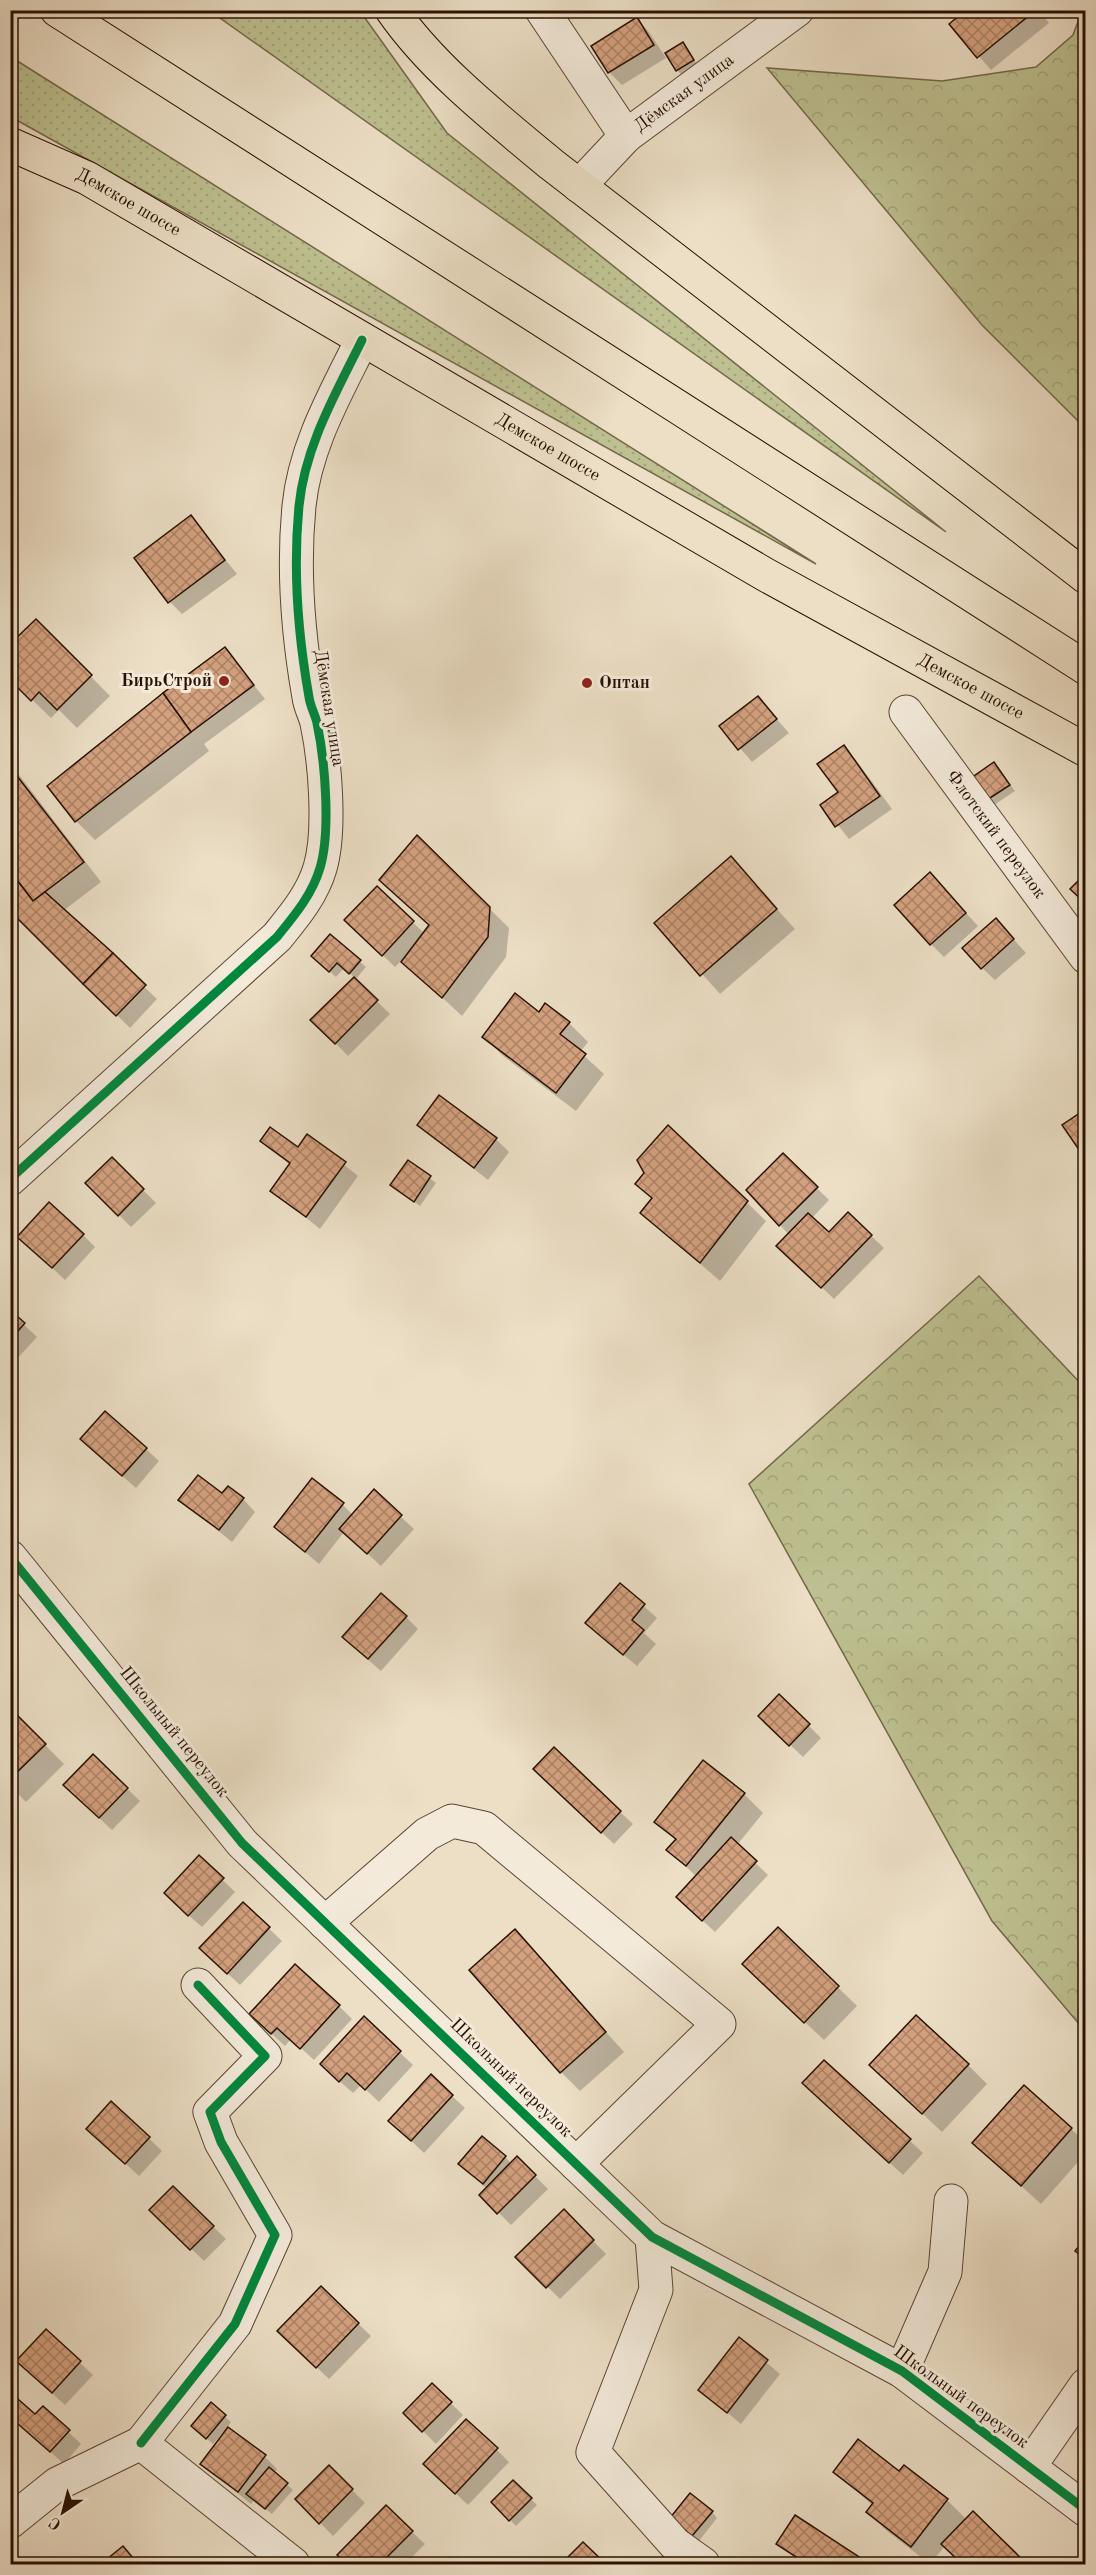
<svg xmlns="http://www.w3.org/2000/svg" width="1096" height="2575" font-family="'Old Standard TT',serif">
	<style>
		.grass { fill: url(#grass-dots); stroke: #736848; stroke-width: 1.5 }
		.forest { fill: url(#forest-crowns); stroke: #736848; stroke-width: 1.5 }
		.shadow { fill: #0003 }
		.building { fill: url(#building-cross-hatch); stroke: #281000; stroke-width: 1.5 }
		.lines { fill: none; stroke-linecap: round; stroke-linejoin: round }
		.minor-casing { stroke: #594432; stroke-width: 35 }
		.tertiary-casing { stroke: #594432; stroke-width: 35 }
		.primary-casing { stroke: #281000; stroke-width: 35 }
		.minor { stroke: #f3eada; stroke-width: 33 }
		.tertiary { stroke: #f3eada; stroke-width: 33 }
		.primary { stroke: #ecdfc6; stroke-width: 33 }
		.cycleway-casing { stroke: #f3eada; stroke-width: 13 }
		.cycleway { stroke: #00873e; stroke-width: 9 }
		.poi-dot { fill: #8f2418; stroke: #f3eada; stroke-width: 2 }
		.labels { text-anchor: middle; dominant-baseline: central; stroke-width: 6; stroke-linejoin: round; paint-order: stroke }
		.street-label { font-size: 18px; fill: #281000; stroke: #f3eada }
		.poi-label { font-size: 18px; font-weight: bold; fill: #281000; stroke: #f3eada; text-anchor: end }
	</style>
	<defs>
		<pattern id="grass-dots" width="8" height="8" patternUnits="userSpaceOnUse" patternTransform="scale(1.5)"><rect width="8" height="8" fill="#bec091"/><path d="M2 2h.1M6 6h.1" fill="none" stroke="#a3a47b" stroke-width="1.8" stroke-linecap="round"/></pattern>
		<pattern id="forest-crowns" width="20" height="18" patternUnits="userSpaceOnUse" patternTransform="scale(1.5)"><rect width="20" height="18" fill="#bec091"/><path d="M2 6a3 3 0 1 1 6 0M12 15a3 3 0 1 1 6 0" fill="none" stroke="#a3a47b"/></pattern>
		<pattern id="building-cross-hatch" width="8" height="8" patternUnits="userSpaceOnUse" patternTransform="scale(1.5)"><rect width="8" height="8" fill="#d4a17f"/><path d="M0 0l8 8M0 8l8-8" fill="none" stroke="#ac8266"/></pattern>
	</defs>
	<rect width="100%" height="100%" fill="#ecdfc6"/>
	<filter id="stains"><feTurbulence type="fractalNoise" baseFrequency=".00333" numOctaves="4"/><feColorMatrix values="0 0 0 0 .2 0 0 0 0 .09 0 0 0 0 .02 0 0 0 .5 -.17"/></filter>
	<radialGradient id="worn" r=".72"><stop offset=".6" stop-color="#630" stop-opacity="0"/><stop offset="1" stop-color="#630" stop-opacity=".3"/></radialGradient>
	<g class="grass">
		<polygon points="210,11 360,11 447,133 946,532"/>
		<polygon points="11,57 816,564 11,117"/>
	</g>
	<g class="forest">
		<polygon points="1082,11 1086,11 1085,428 982,325 767,68 942,81 1036,67 1073,35"/>
		<polygon points="979,1276 1085,1388 1085,2031 992,1921 749,1484"/>
	</g>
	<g class="shadow">
		<polygon points="968,10 1039,10 1049,23 991,70 951,24"/>
		<polygon points="637,19 649,32 666,58 622,85 609,72"/>
		<polygon points="682,44 699,67 683,76 677,70"/>
		<polygon points="191,517 237,574 182,614 170,602"/>
		<polygon points="36,621 110,696 77,728 59,710 51,718 10,678"/>
		<polygon points="225,649 265,699 204,744 209,751 95,840 76,821"/>
		<polygon points="758,698 789,733 752,762 721,726"/>
		<polygon points="844,747 856,760 892,809 849,839 822,805 840,793"/>
		<polygon points="10,763 101,882 63,911 157,999 130,1028 10,909"/>
		<polygon points="994,764 1015,791 994,805 973,778"/>
		<polygon points="417,837 509,928 506,957 462,1016 402,960 395,967 346,920 377,888 424,933 430,926 381,880"/>
		<polygon points="930,874 978,926 944,957 931,944"/>
		<polygon points="749,878 795,929 720,994 657,923"/>
		<polygon points="1008,933 1026,953 995,980 982,968"/>
		<polygon points="330,936 366,967 355,980 390,1014 348,1056 313,1020 355,978 344,968 336,977 319,962"/>
		<polygon points="539,1014 569,1023 588,1042 580,1052 604,1074 576,1111 503,1056 484,1037"/>
		<polygon points="419,1125 496,1139 509,1152 488,1180"/>
		<polygon points="668,1127 766,1221 720,1281 642,1213 653,1200 637,1184 646,1173"/>
		<polygon points="308,1136 358,1176 320,1229 272,1190 290,1165 262,1141 299,1149"/>
		<polygon points="783,1155 829,1200 812,1218 829,1234 848,1214 884,1248 834,1299 791,1258 789,1235 780,1225"/>
		<polygon points="112,1159 156,1203 131,1227 87,1183"/>
		<polygon points="408,1162 436,1183 420,1206 392,1185"/>
		<polygon points="83,1235 95,1247 65,1280 32,1249"/>
		<polygon points="10,1312 37,1337 14,1362 10,1359"/>
		<polygon points="146,1449 159,1461 136,1488 95,1452"/>
		<polygon points="374,1492 414,1529 381,1566 344,1532 319,1564 276,1527 343,1505 353,1515"/>
		<polygon points="223,1496 243,1499 255,1512 232,1542 180,1500"/>
		<polygon points="620,1585 657,1618 644,1633 656,1644 637,1666 600,1635"/>
		<polygon points="406,1617 418,1629 381,1671 357,1650"/>
		<polygon points="779,1696 821,1738 803,1757 760,1716"/>
		<polygon points="10,1710 64,1764 26,1802 10,1786"/>
		<polygon points="93,1756 140,1801 112,1830 78,1798"/>
		<polygon points="548,1781 620,1812 633,1824 614,1844"/>
		<polygon points="744,1794 763,1813 737,1845 768,1875 715,1932 691,1910 697,1877 668,1850 676,1841 656,1821"/>
		<polygon points="199,1857 235,1892 202,1927 178,1906"/>
		<polygon points="243,1904 282,1941 240,1985 214,1961"/>
		<polygon points="778,1929 857,2006 824,2040 763,1983"/>
		<polygon points="515,1931 624,2052 580,2091 561,2072"/>
		<polygon points="339,2006 352,2019 314,2060 291,2039 285,2046 264,2027"/>
		<polygon points="364,2019 413,2065 379,2102 361,2085 353,2093 335,2077"/>
		<polygon points="824,2062 923,2153 903,2175 817,2096"/>
		<polygon points="968,2065 987,2084 942,2132 890,2083"/>
		<polygon points="452,2096 465,2108 424,2153 403,2133"/>
		<polygon points="112,2103 162,2151 139,2176 101,2141"/>
		<polygon points="1071,2129 1086,2143 1086,2153 1041,2204 994,2161"/>
		<polygon points="505,2157 512,2164 517,2158 548,2189 511,2225 481,2195 487,2189 460,2164"/>
		<polygon points="173,2188 226,2239 204,2261 151,2210"/>
		<polygon points="564,2211 606,2254 560,2299 517,2257"/>
		<polygon points="321,2288 371,2336 329,2379 279,2331"/>
		<polygon points="46,2331 93,2375 65,2405 31,2374"/>
		<polygon points="739,2339 780,2374 741,2424 700,2390"/>
		<polygon points="432,2385 463,2415 436,2444 405,2413"/>
		<polygon points="211,2404 231,2422 227,2428 265,2457 277,2469 274,2473 293,2490 272,2514 254,2500 251,2504 202,2464 225,2433 223,2432 213,2444 199,2432"/>
		<polygon points="43,2408 81,2444 64,2464 10,2416 36,2416"/>
		<polygon points="496,2449 509,2462 468,2505 438,2477"/>
		<polygon points="329,2467 365,2503 333,2536 297,2499"/>
		<polygon points="835,2471 900,2473 947,2500 967,2520 973,2513 1025,2564 963,2564 945,2546 930,2564 887,2531 868,2512 873,2506"/>
		<polygon points="513,2482 537,2505 516,2526 493,2502"/>
		<polygon points="712,2512 717,2518 699,2541 678,2524"/>
		<polygon points="795,2517 868,2564 803,2564 778,2544"/>
		<polygon points="412,2532 425,2544 405,2564 348,2564 339,2555"/>
		<polygon points="583,2544 604,2564 563,2564"/>
		<polygon points="123,2548 139,2564 103,2564"/>
	</g>
	<g class="building">
		<polygon points="966,10 1036,10 977,58 949,24"/>
		<polygon points="637,17 654,45 608,73 591,46"/>
		<polygon points="683,42 694,60 676,71 665,53"/>
		<polygon points="191,515 225,560 168,603 134,558"/>
		<polygon points="36,619 92,675 57,710 39,692 31,701 10,680 10,644"/>
		<polygon points="225,647 254,685 191,732 163,693"/>
		<polygon points="163,693 191,732 75,822 47,786"/>
		<polygon points="758,696 777,719 738,750 719,726"/>
		<polygon points="844,745 880,796 835,827 820,805 838,792 817,764"/>
		<polygon points="994,762 1010,785 987,800 971,778"/>
		<polygon points="10,767 84,862 33,901 10,871"/>
		<polygon points="417,835 490,907 488,937 442,998 401,962 429,925 379,880"/>
		<polygon points="731,856 777,909 700,976 654,923"/>
		<polygon points="10,871 33,901 45,892 113,953 83,984 10,911"/>
		<polygon points="930,872 966,913 930,945 894,905"/>
		<polygon points="1086,873 1086,904 1070,889"/>
		<polygon points="377,886 414,921 382,956 344,920"/>
		<polygon points="996,918 1014,939 981,969 962,948"/>
		<polygon points="330,934 361,960 349,974 337,963 329,972 311,956"/>
		<polygon points="113,953 146,985 116,1016 83,984"/>
		<polygon points="354,977 378,1000 335,1044 310,1020"/>
		<polygon points="515,993 539,1012 545,1003 570,1022 560,1034 586,1054 556,1093 482,1037"/>
		<polygon points="439,1095 497,1138 474,1168 417,1125"/>
		<polygon points="1086,1109 1086,1160 1062,1125"/>
		<polygon points="668,1125 748,1201 700,1263 640,1213 652,1198 635,1184 644,1173 637,1160"/>
		<polygon points="270,1127 298,1147 307,1134 346,1162 306,1217 270,1191 290,1163 260,1141"/>
		<polygon points="783,1153 818,1187 779,1226 746,1190"/>
		<polygon points="112,1157 144,1189 118,1216 85,1183"/>
		<polygon points="408,1160 431,1176 414,1202 390,1185"/>
		<polygon points="49,1202 84,1234 52,1268 17,1237"/>
		<polygon points="848,1212 872,1235 821,1288 776,1246 808,1213 829,1232"/>
		<polygon points="10,1310 25,1323 10,1340"/>
		<polygon points="105,1411 147,1448 122,1476 80,1439"/>
		<polygon points="198,1475 222,1493 228,1486 244,1498 219,1530 178,1500"/>
		<polygon points="312,1478 344,1503 305,1552 274,1527"/>
		<polygon points="374,1489 402,1515 367,1554 339,1529"/>
		<polygon points="620,1583 645,1604 632,1620 644,1630 623,1655 585,1623"/>
		<polygon points="381,1593 407,1616 368,1659 342,1637"/>
		<polygon points="779,1694 810,1724 789,1746 758,1716"/>
		<polygon points="10,1708 46,1744 10,1779"/>
		<polygon points="554,1747 621,1811 601,1833 533,1769"/>
		<polygon points="93,1754 128,1788 99,1818 63,1785"/>
		<polygon points="703,1760 745,1793 686,1866 666,1850 676,1839 654,1822"/>
		<polygon points="731,1837 757,1861 702,1921 676,1897"/>
		<polygon points="199,1855 224,1878 188,1916 164,1893"/>
		<polygon points="243,1902 270,1927 227,1974 199,1948"/>
		<polygon points="778,1927 839,1986 804,2023 742,1964"/>
		<polygon points="515,1929 606,2032 560,2073 469,1970"/>
		<polygon points="295,1964 340,2005 300,2049 277,2028 271,2034 249,2014"/>
		<polygon points="916,2015 969,2064 922,2114 869,2065"/>
		<polygon points="364,2016 401,2051 365,2090 347,2073 339,2082 320,2064"/>
		<polygon points="824,2060 911,2139 889,2163 802,2083"/>
		<polygon points="431,2074 453,2095 411,2141 388,2121"/>
		<polygon points="1024,2085 1072,2128 1021,2186 972,2143"/>
		<polygon points="111,2101 150,2137 125,2164 86,2129"/>
		<polygon points="482,2136 506,2156 483,2184 458,2164"/>
		<polygon points="517,2156 536,2175 497,2214 479,2195"/>
		<polygon points="173,2186 214,2226 190,2250 149,2210"/>
		<polygon points="564,2209 594,2240 546,2288 515,2257"/>
		<polygon points="1086,2238 1086,2260 1075,2251"/>
		<polygon points="321,2286 359,2323 316,2368 277,2331"/>
		<polygon points="46,2329 81,2361 52,2393 16,2361"/>
		<polygon points="739,2337 768,2360 727,2413 698,2390"/>
		<polygon points="432,2383 452,2402 422,2432 403,2413"/>
		<polygon points="10,2392 35,2414 43,2406 70,2430 50,2452 10,2417"/>
		<polygon points="211,2402 226,2415 206,2439 191,2426"/>
		<polygon points="466,2419 498,2448 455,2494 423,2464"/>
		<polygon points="228,2427 266,2455 238,2492 200,2464"/>
		<polygon points="858,2439 899,2471 904,2465 948,2499 911,2547 866,2512 873,2503 833,2472"/>
		<polygon points="329,2465 353,2489 319,2524 295,2499"/>
		<polygon points="269,2467 288,2483 265,2509 246,2494"/>
		<polygon points="513,2480 532,2498 509,2521 491,2502"/>
		<polygon points="690,2493 713,2511 692,2536 670,2518"/>
		<polygon points="386,2505 413,2531 380,2564 347,2564 337,2555"/>
		<polygon points="973,2511 1027,2564 962,2564 941,2544"/>
		<polygon points="795,2515 870,2564 807,2564 776,2544"/>
		<polygon points="583,2542 606,2564 561,2564"/>
		<polygon points="123,2546 138,2564 101,2564"/>
	</g>
	<g class="lines">
		<defs>
			<g id="minor">
				<polyline points="542,10 626,136"/>
				<path id="s1" d="M579 186 626 136 797 10"/>
				<path id="s2" d="M906 712 1086 957"/>
				<polyline points="10,1557 242,1843 652,2237 902,2371 1086,2510"/>
				<polyline points="325,1923 427,1834 452,1821 484,1828 719,2024 576,2164"/>
				<polyline points="652,2237 656,2290 593,2452 675,2544 703,2564"/>
				<polyline points="902,2371 945,2272 951,2201"/>
				<polyline points="141,2443 235,2324 275,2235 221,2142 210,2112 265,2056 198,1985"/>
				<polyline points="1029,2467 1086,2385"/>
				<polyline points="10,2522 57,2484 141,2443 293,2564"/>
			</g>
			<path id="tertiary" d="M10 1179 277 937C294 916 312 895 320 868 331 831 325 761 317 723 315 714 310 706 309 697 298 635 293 568 299 506 305 446 336 393 362 340"/>
			<g id="primary">
				<polyline points="57,10 1086,668"/>
				<path d="M392 10C432 68 497 119 551 164L1086 577"/>
				<path id="s3" d="M10 144 87 178 766 575 1086 750"/>
			</g>
		</defs>
		<use href="#minor" class="minor-casing"/>
		<use href="#tertiary" class="tertiary-casing"/>
		<use href="#primary" class="primary-casing"/>
		<use href="#minor" class="minor"/>
		<use href="#tertiary" class="tertiary"/>
		<use href="#primary" class="primary"/>
		<defs>
			<g id="cycleway">
				<path d="M10 1179 277 937C294 916 312 895 320 868 331 831 325 761 317 723 315 714 310 706 309 697 298 635 293 568 299 506 305 446 336 393 362 340"/>
				<polyline points="10,1557 242,1843 652,2237 902,2371 1086,2510"/>
				<polyline points="141,2443 235,2324 275,2235 221,2142 210,2112 265,2056 198,1985"/>
			</g>
		</defs>
		<use href="#cycleway" class="cycleway-casing"/>
		<use href="#cycleway" class="cycleway"/>
	</g>
	<g class="poi-dot">
		<circle cx="224" cy="681" r="6"/>
		<circle cx="587" cy="683" r="6"/>
	</g>
	<g class="labels">
		<g class="street-label">
			<text stroke="none"><textPath href="#s1" startOffset="141">Дёмская улица</textPath></text>
			<text stroke="none"><textPath href="#s3" startOffset="132">Демское шоссе</textPath></text>
			<text stroke="none"><textPath href="#s3" startOffset="618">Демское шоссе</textPath></text>
			<text stroke="none"><textPath href="#s3" startOffset="1104">Демское шоссе</textPath></text>
			<text transform="translate(329 708) rotate(81)">Дёмская улица</text>
			<text stroke="none"><textPath href="#s2" startOffset="152">Флотский переулок</textPath></text>
			<text transform="translate(174 1732) rotate(51)">Школьный переулок</text>
			<text transform="translate(511 2078) rotate(44)">Школьный переулок</text>
			<text transform="translate(961 2397) rotate(36)">Школьный переулок</text>
		</g>
		<g class="poi-label">
			<text x="212" y="681">БирьСтрой</text>
			<text x="599" y="683" text-anchor="start">Оптан</text>
		</g>
	</g>
	<rect width="1096" height="2575" fill="none" stroke="#ecdfc6" stroke-width="36"/>
	<rect x="12" y="12" width="1072" height="2551" fill="none" stroke="#281000" stroke-width="3"/>
	<rect x="18" y="18" width="1060" height="2539" fill="none" stroke="#281000" stroke-width="1.5"/>
	<g transform="translate(63 2512) rotate(215)" stroke="#f3eada" stroke-width="4.5" paint-order="stroke">
	<path d="M0-4.5L10 22L0 15L-10 22Z" fill="#281000"/>
	<text y="-9" font-size="16" font-weight="bold" text-anchor="middle" fill="#281000">С</text>
	</g>
	<rect width="100%" height="100%" filter="url(#stains)"/>
	<rect width="100%" height="100%" fill="url(#worn)"/>
</svg>
